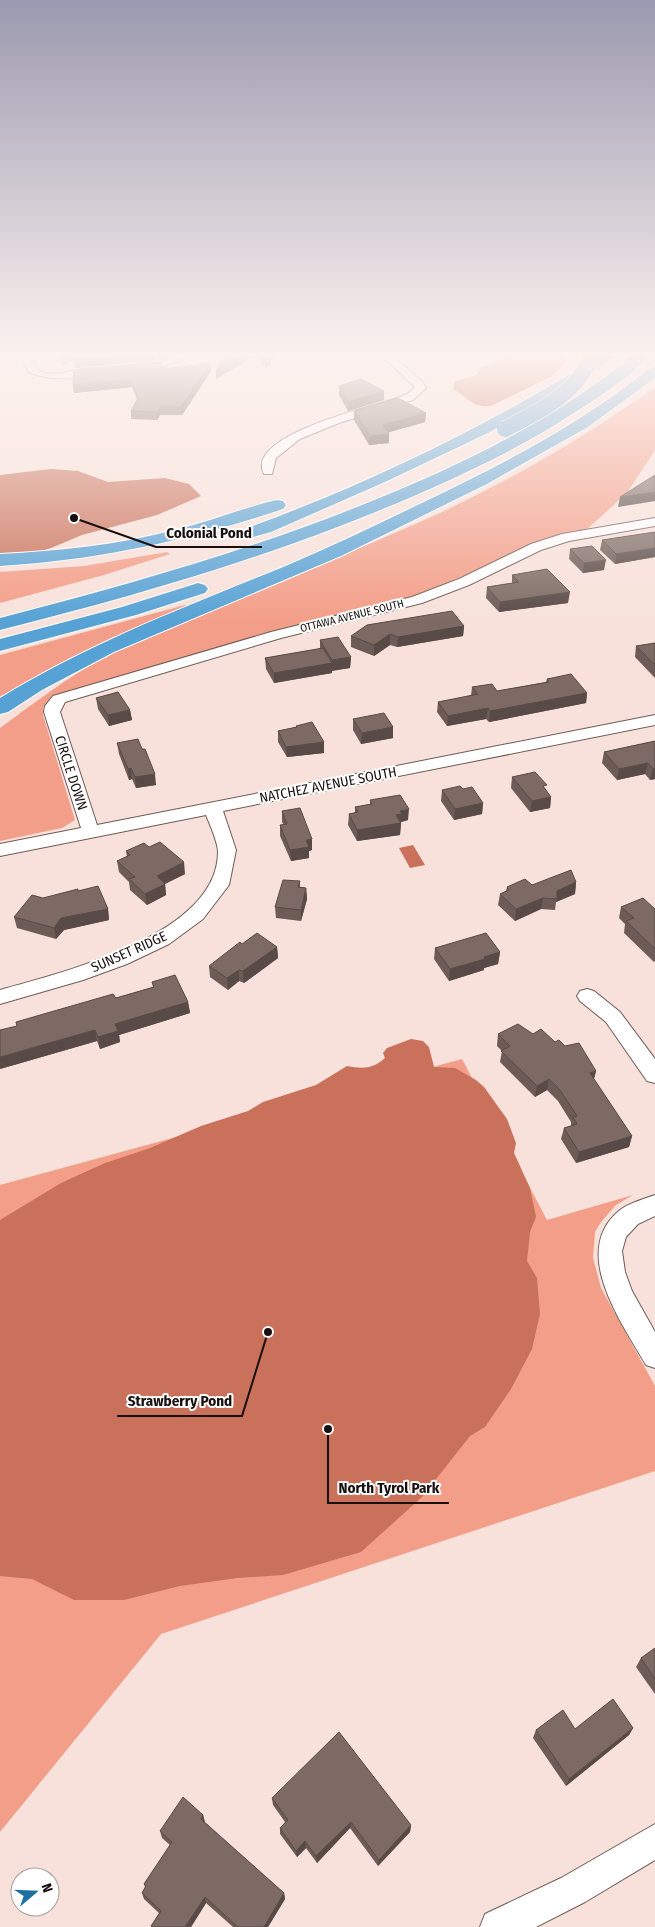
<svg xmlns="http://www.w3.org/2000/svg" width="655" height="1927" font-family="'Fira Sans Condensed',sans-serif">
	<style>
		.green { fill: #f39e88 }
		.water { fill: #c9715a }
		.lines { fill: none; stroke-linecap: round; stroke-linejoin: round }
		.minor-casing { stroke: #6e5b56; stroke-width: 2 }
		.motorway-casing { stroke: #fff; stroke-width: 2 }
		.minor { fill: #fff; fill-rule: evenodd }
		.motorway { fill: #57a2d5; fill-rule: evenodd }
		.motorway-bridge-casing { stroke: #fff; stroke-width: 17; stroke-linecap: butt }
		.motorway-bridge { stroke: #57a2d5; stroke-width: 16 }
		.wall { fill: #6c5b56 }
		.shaded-wall { fill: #584a46 }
		.building { fill: #7d6a64; stroke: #584a46 }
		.labels { text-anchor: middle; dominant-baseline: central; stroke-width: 4; stroke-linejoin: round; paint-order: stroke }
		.far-street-label { font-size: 11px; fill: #18100e; stroke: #fff }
		.street-label { font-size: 14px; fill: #18100e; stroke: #fff }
		.leader { fill: none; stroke: #18100e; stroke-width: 2 }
		.callout-dot { fill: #18100e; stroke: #fff; stroke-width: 2 }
		.callout-label { font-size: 15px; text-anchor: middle; font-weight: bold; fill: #18100e; stroke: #fff; stroke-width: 4; stroke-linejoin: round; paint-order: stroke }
	</style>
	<rect width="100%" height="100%" fill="#f8e1db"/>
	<g class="green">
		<path d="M655 387V450L627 493 587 529 564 533 536 542 424 594 277 630 53 697 43 707V715L75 820 62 828 0 841V728C34 703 67 678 103 658 132 642 163 630 193 617 275 581 359 550 440 513 516 477 587 436 655 387Z"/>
		<polygon points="167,552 170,554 104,575 0,603 0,572 84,566"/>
		<polygon points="185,605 188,607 98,646 0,702 0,655"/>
		<polygon points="462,1059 547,1220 633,1195 616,1205 601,1222 595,1232 593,1258 601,1288 655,1386 655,1471 161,1634 0,1832 0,1185"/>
	</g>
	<g class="water">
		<path d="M510 353H563L565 364 552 376 491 406C475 409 466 397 453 389L455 381 477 375 482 367 507 358Z"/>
		<polygon points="51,469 78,471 108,482 165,478 189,484 201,496 157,515 82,535 51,548 0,564 0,475"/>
		<polygon points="413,845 425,865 410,868 399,848"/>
		<path d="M411 1039 423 1041 429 1047 434 1067 455 1068 476 1080 484 1087 507 1119 516 1143 514 1153 530 1188 536 1217 530 1232 527 1261 537 1278 540 1314 532 1349 511 1389 485 1427 470 1436 422 1497 361 1552 283 1575 237 1578 180 1586 124 1600H74L32 1579 0 1576V1220L61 1183 105 1163 150 1148 201 1126 248 1111 263 1102 316 1085 347 1066C363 1069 373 1069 385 1058L383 1053 387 1048Z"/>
	</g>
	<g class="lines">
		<defs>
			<g id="minor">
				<path d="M20 353H30C31 357 32 364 36 368 50 384 93 360 105 371 94 381 40 381 28 371Z"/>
				<path d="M179 353H191C182 362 141 376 131 367L136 364 167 359Z"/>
				<path d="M379 353H390L423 383 426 388 413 400 339 423 300 439 276 458 272 474H264C243 434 380 405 403 396 407 395 411 391 415 387Z"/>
				<path d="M655 518V526L569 541 541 550 469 585 422 603 281 638 65 702 60 712 97 825 655 715V725L223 811 236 850 229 885 203 919 169 944 127 964 83 980 0 1004V990C63 972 219 935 218 851 217 840 210 825 206 815L0 856V844L81 828 44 712 45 706 53 696 271 632 412 597 459 579 531 544 562 534Z"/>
				<polygon points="587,989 594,991 620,1012 655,1059 655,1083 647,1081 606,1022 580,1001 577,996 580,991"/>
				<path d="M655 1195V1216L638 1224 626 1237 622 1251 625 1272 632 1291 655 1332V1368L646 1365C622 1323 569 1251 620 1210 629 1203 644 1199 655 1195Z"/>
				<polygon points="655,1824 655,1860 585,1902 536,1927 480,1927 485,1914 561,1878"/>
			</g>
			<g id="motorway">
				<path d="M605 353H621L554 396 488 433 385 482 271 532 253 537 247 536 244 532 247 528C371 483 493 423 605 353Z"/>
				<path d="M636 353H651C638 372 600 396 580 409 517 451 448 482 378 511 256 561 128 598 0 630V618C124 586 248 551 367 503 464 464 556 419 636 353Z"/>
				<path d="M655 367V378L588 427 485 485 341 556 114 652 42 690 8 712 0 714V698C91 642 190 605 288 565 335 545 380 523 426 501 505 463 582 423 650 368Z"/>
				<path d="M277 500 283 501 286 505 283 509C191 540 98 560 0 566V554C59 551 117 545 174 530 209 522 242 508 277 500Z"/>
				<polygon points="198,583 205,585 208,589 205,593 136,615 0,651 0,639 122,607"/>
			</g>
		</defs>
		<use href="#minor" class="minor-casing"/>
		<use href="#motorway" class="motorway-casing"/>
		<use href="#minor" class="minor"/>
		<use href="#motorway" class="motorway"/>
		<defs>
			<path id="motorway-bridge" d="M505 429C541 411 578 393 593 353"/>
		</defs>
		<use href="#motorway-bridge" class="motorway-bridge-casing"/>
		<use href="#motorway-bridge" class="motorway-bridge"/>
	</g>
	<g class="wall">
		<polygon points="57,353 155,353 155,360 75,368 74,361 63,365"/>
		<polygon points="227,353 274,353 274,359 271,359 271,364 265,368 257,358 251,358 216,379"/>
		<polygon points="210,363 211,371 182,415 160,415 157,420 131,419 131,411 137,400 132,387 74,393 73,385 165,369"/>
		<polygon points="339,386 384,391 384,400 348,411 339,395"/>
		<polygon points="354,411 426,413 425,422 388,432 389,434 389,443 369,445 354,420"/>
		<polygon points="655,532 655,557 615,564 600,550 602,540"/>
		<polygon points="570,549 604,570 583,573 569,559"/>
		<polygon points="512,575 568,603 499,612 486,598 487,587 512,583"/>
		<polygon points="464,626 463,636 397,647 390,645 374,656 351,647 351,636"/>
		<polygon points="320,640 351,657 350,668 332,670 332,673 274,683 266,669 265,658 320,649"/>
		<polygon points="655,643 655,678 635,657 636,646"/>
		<polygon points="547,679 587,693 586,703 489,722 486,719 447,726 437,712 438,702 471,696 472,687 497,691 546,682"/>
		<polygon points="96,698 130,710 132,720 109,726 98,709"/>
		<polygon points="353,719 393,727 393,738 361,744 353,730"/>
		<polygon points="296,726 324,753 287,757 278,742 278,731 296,727"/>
		<polygon points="655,741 655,779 650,780 645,774 617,780 602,763 604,752"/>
		<polygon points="117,743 142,749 156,785 136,788 132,779 129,780 119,754"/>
		<polygon points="512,777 551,797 550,808 530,812 511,788"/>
		<polygon points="463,789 483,803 482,814 454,820 441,801 442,790"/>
		<polygon points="370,800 408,820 401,822 400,835 357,841 348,825 349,814 355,813 355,807 370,804"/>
		<polygon points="282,811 312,850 309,851 309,858 291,861 280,836 280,825 284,825 282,822"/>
		<polygon points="126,851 185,874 165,884 166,895 147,905 130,890 129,882 119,872 117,861 127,857"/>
		<polygon points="300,881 300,887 306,888 307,899 301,921 276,918 275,907"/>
		<polygon points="576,882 575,894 556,902 555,910 541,909 515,921 498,905 500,894 506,891 507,887"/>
		<polygon points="78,891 108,909 109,920 64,930 56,939 17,928 14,917 43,898"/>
		<polygon points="621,907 655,909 655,961 654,962 624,933 625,924 619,918"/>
		<polygon points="242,944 277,947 278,958 244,983 239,981 228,990 210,977 209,966"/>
		<polygon points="435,948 500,952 498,964 484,968 484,970 449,981 434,959"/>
		<polygon points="152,982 188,1002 190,1013 119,1035 120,1042 100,1049 97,1041 0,1069 116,998 153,987"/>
		<polygon points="498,1034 533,1034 555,1042 565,1046 596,1071 594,1079 632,1136 629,1147 576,1163 561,1139 564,1128 571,1126 571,1122 558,1101 547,1090 535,1097 500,1062 502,1051 497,1046"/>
		<polygon points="655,1648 655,1694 636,1667 641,1658"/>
		<polygon points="633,1728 629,1735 566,1786 533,1738 536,1730"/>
		<polygon points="272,1798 411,1825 410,1832 378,1866 350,1828 317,1863 306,1848 297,1857 280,1834 280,1828 285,1822 273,1805"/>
		<polygon points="203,1815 205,1823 284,1893 285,1899 268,1927 233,1927 206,1903 191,1927 152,1927 151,1926 159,1913 144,1899 142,1893 145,1887 144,1884 170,1845 162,1838 160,1831"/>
	</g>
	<g class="shaded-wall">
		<polygon points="72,353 155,353 155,360 75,368 74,361 63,365 62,356"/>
		<polygon points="245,353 251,353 251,358 216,379 216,370"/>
		<polygon points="271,355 271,364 265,368 265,359"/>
		<polygon points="210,363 211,371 182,415 181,407"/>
		<polygon points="131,379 132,387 74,393 73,385"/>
		<polygon points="384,391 384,400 348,411 348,402"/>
		<polygon points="160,407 160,415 157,420 157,412"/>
		<polygon points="426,413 425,422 383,434 383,425"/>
		<polygon points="389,434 389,443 369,445 370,436"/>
		<polygon points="655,492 655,501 618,507 620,497"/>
		<polygon points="655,548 655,557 615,564 616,554"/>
		<polygon points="606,560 604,570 583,573 584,563"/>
		<polygon points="570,592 568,603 499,612 500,602"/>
		<polygon points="464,626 463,636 397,647 398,637"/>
		<polygon points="390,634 390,645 374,656 374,645"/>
		<polygon points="351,657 350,668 332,671 332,660"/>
		<polygon points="332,663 332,673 274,683 274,673"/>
		<polygon points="587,693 586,703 489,722 490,711"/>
		<polygon points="488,708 486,719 447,726 448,716"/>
		<polygon points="130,710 132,720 109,726 108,715"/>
		<polygon points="393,727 393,738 361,744 362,733"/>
		<polygon points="324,742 324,753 287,757 286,747"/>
		<polygon points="648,763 645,774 617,780 619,769"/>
		<polygon points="131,768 132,779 129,780 128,769"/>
		<polygon points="655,768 655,779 650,780 653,769"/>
		<polygon points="155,774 156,785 136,788 135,777"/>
		<polygon points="551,797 550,808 530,812 532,801"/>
		<polygon points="483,803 482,814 454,820 455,809"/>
		<polygon points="409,809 408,820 401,822 400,835 357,841 357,830 396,815 400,811"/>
		<polygon points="312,839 312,850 309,851 309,858 291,861 290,850 306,840"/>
		<polygon points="184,862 185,874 158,887 157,876"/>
		<polygon points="576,882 575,894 556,902 557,891"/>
		<polygon points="165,884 166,895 147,905 145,894"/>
		<polygon points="306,888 307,899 301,921 301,910"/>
		<polygon points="543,898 541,909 515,921 516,909"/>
		<polygon points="108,909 109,920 64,930 56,939 54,928 61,918"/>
		<polygon points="277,947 278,958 244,983 243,971"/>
		<polygon points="500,952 498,964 484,968 484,970 449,981 450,969 484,957"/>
		<polygon points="239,970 239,981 228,990 227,978"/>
		<polygon points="188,1002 190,1013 119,1035 120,1042 100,1049 98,1037 115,1024"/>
		<polygon points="95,1030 97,1041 0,1069 0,1057"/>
		<polygon points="596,1071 593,1082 590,1073"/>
		<polygon points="549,1079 547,1090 535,1097 537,1086"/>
		<polygon points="632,1136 629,1147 576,1163 579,1152"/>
		<polygon points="633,1728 629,1735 566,1786 569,1779"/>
		<polygon points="203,1815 205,1822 203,1826 201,1819"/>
		<polygon points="351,1822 350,1828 317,1863 316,1856"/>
		<polygon points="411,1825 410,1832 378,1866 379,1860"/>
		<polygon points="305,1841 306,1848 297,1857 296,1851"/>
		<polygon points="284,1893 285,1899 268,1927 264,1927"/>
		<polygon points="205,1897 206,1903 191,1927 185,1927"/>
	</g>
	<g class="building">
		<polygon points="60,353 72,353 62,356"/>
		<polygon points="75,353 143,353 74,359"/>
		<polygon points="227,353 245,353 216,370"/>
		<polygon points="259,353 269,353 271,355 265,359"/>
		<polygon points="160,362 165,369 210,363 181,407 160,407 157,412 131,411 138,398 131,379 73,385 74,370"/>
		<polygon points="361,379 384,391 348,402 339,386"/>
		<polygon points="398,398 426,413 383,425 389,434 370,436 354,411"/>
		<polygon points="655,475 655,492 620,497"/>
		<polygon points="655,532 655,548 616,554 602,540"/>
		<polygon points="592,546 606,560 584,563 570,549"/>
		<polygon points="547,569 570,592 500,602 487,587 519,582 512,575"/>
		<polygon points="452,611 464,626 398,637 390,634 374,645 351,636 367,625"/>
		<polygon points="338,637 351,657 332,660 320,640"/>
		<polygon points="655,643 655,665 636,646"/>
		<polygon points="323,648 332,663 274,673 265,658"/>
		<polygon points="571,674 587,693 490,711 488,708 448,716 438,702 478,694 472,687 492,684 497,691 549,682 547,679"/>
		<polygon points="118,692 130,710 108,715 96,698"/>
		<polygon points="384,713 393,727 362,733 353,719"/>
		<polygon points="312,722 324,742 286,747 278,731 297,727 296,726"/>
		<polygon points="138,739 142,749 145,749 155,774 135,777 131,768 128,769 117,743"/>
		<polygon points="655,741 655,768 653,769 648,763 619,769 604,752"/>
		<polygon points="535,772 547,785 543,786 551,797 532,801 512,777"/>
		<polygon points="460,786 463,789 472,787 483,803 455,809 442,790"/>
		<polygon points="400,795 409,809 400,811 402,814 396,815 401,823 357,830 349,814 358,812 355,807 372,804 370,800"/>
		<polygon points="300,808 312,839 306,840 309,847 290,850 280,825 287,824 282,811"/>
		<polygon points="160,842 184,862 157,876 165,884 145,894 129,879 135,877 117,861 130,855 126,851 144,843 149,847"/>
		<polygon points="571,870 576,882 557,891 557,899 543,898 516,909 500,894 509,890 507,887 525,879 532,885"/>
		<polygon points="283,880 300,881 298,887 306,888 301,910 275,907"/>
		<polygon points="98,886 108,909 61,918 54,928 14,917 32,895 43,898 78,889 78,891"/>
		<polygon points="643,898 655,909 655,949 626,921 634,918 621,907"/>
		<polygon points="257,933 277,947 243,971 239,970 227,978 209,966 240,942 242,944"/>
		<polygon points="486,933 500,952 484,957 485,959 450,969 435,948"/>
		<polygon points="175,975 188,1002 115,1024 118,1031 98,1037 95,1030 0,1057 0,1030 17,1026 16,1022 113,994 116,998 154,987 152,982"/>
		<polygon points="518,1024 533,1034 541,1029 555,1042 559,1040 565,1046 579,1043 596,1071 590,1073 632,1136 579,1152 564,1128 577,1124 573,1117 577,1116 560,1090 549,1079 537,1086 501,1051 510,1046 498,1034"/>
		<polygon points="655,1648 655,1679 641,1658"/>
		<polygon points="613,1699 633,1728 569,1779 536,1730 563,1710 575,1729"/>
		<polygon points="339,1732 411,1825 379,1860 351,1822 316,1856 305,1841 296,1851 280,1828 288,1820 272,1798"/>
		<polygon points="183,1797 203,1815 201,1819 284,1893 264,1927 238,1927 205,1897 185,1927 153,1927 151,1926 161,1911 142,1893 146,1886 144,1884 172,1842 160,1831"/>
	</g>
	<linearGradient id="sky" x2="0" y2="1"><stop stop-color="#9b99af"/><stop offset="0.57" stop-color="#fcf2ef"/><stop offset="1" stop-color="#fcf2ef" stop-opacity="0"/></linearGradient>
	<rect width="655" height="622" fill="url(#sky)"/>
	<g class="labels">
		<g class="far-street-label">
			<text transform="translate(352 616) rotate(-14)">OTTAWA AVENUE SOUTH</text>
		</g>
		<g class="street-label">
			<text transform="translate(71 773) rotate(72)">CIRCLE DOWN</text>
			<text transform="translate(328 785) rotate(-11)">NATCHEZ AVENUE SOUTH</text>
			<text transform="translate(129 952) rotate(-24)">SUNSET RIDGE</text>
		</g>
	</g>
	<path class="leader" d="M74 518L156 547H262M268 1332L242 1416H117M328 1429L328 1503H449"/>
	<g class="callout-dot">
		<circle cx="74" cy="518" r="5"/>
		<circle cx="268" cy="1332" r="5"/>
		<circle cx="328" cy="1429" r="5"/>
	</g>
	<g class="callout-label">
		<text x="209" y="538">Colonial Pond</text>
		<text x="180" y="1406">Strawberry Pond</text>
		<text x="389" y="1493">North Tyrol Park</text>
	</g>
	<g transform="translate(35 1892) rotate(71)"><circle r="24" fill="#ffffff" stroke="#a39f9f"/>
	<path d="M0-4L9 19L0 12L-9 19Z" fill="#1c6fa0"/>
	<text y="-8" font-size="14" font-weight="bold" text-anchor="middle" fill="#18100e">N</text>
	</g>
</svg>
